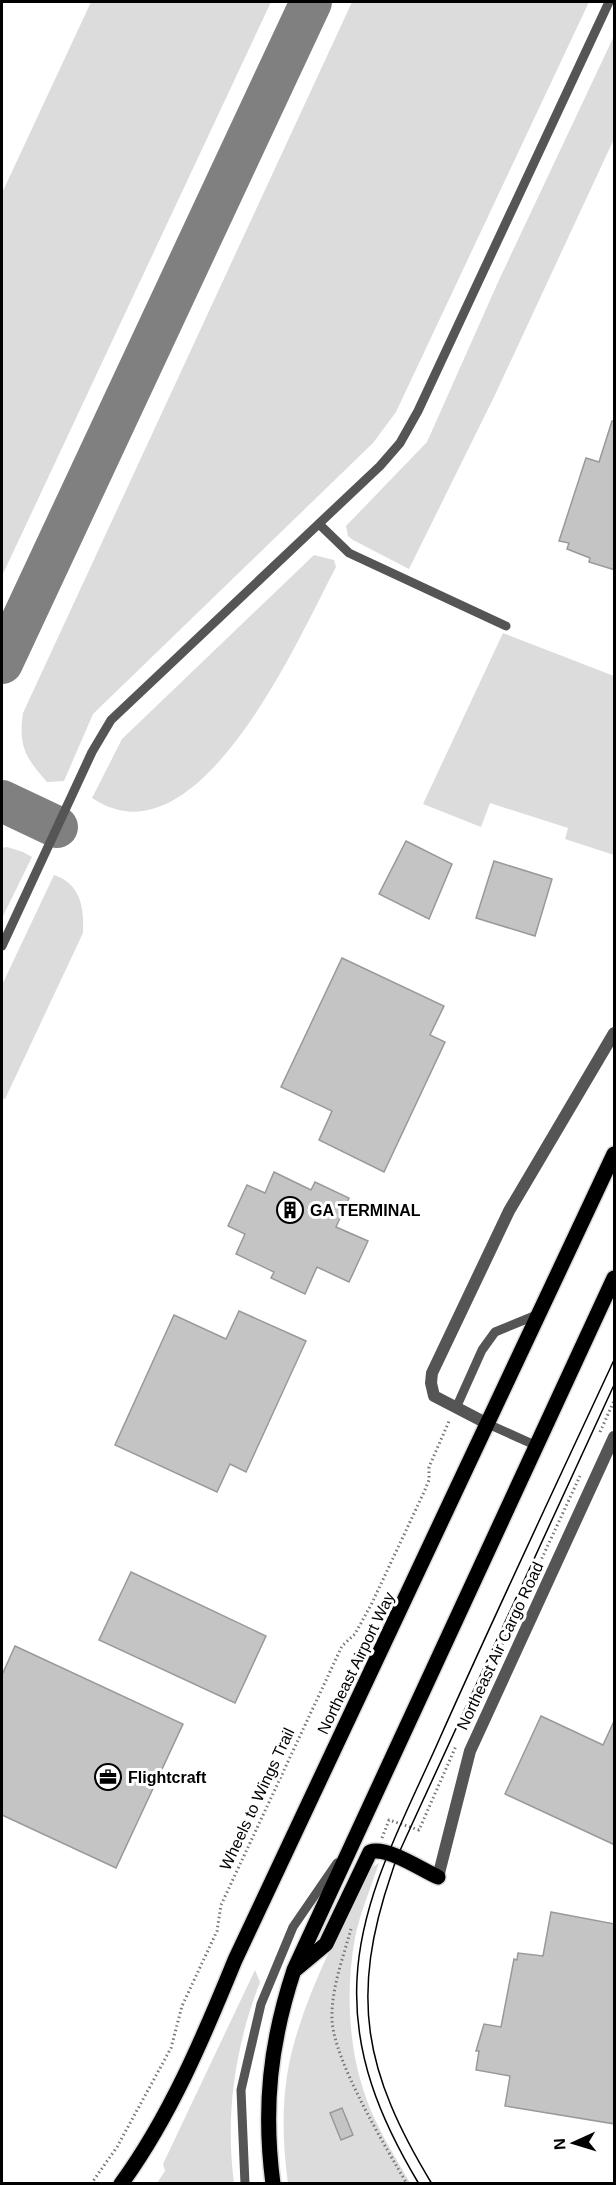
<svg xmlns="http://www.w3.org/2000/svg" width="616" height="2185" font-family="Arial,sans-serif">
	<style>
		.green { fill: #dcdcdc }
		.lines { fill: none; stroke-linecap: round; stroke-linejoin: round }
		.taxiway { stroke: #808080; stroke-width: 42 }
		.building { fill: #c4c4c4; stroke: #999; stroke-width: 1.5 }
		.primary-casing { stroke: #dbdbdb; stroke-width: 18 }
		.path { stroke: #777; stroke-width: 3; stroke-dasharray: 1.5 3; stroke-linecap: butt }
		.service { stroke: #555; stroke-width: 9 }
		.tertiary { stroke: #555; stroke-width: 12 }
		.primary { stroke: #000; stroke-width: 15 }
		.tram { stroke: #000; stroke-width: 1.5 }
		.labels { text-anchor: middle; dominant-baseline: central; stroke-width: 6; stroke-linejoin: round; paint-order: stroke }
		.poi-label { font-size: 16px; font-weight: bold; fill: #000; stroke: #fff; text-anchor: start }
		.street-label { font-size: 16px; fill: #000; stroke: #fff }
	</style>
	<rect width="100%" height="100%" fill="#fff"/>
	<g class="green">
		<polygon points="91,2 271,2 2,576 2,193"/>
		<path d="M352 2H589L396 412 373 443 93 714 64 781 47 782C26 758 18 747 23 713Z"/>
		<polygon points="614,36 614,139 494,397 409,569 353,540 348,536 346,526 427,442 499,280"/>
		<path d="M314 555 334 560 336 567C299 637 198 870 92 798L122 739Z"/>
		<polygon points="503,633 614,676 614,855 565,839 568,828 490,803 481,827 423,804"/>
		<polygon points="7,847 23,852 32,857 2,918 2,848"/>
		<path d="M54 875C81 884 84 908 83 933L5 1099 2 1098V985Z"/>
		<path d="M379 1863C371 1887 360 1913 355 1938 346 1986 348 2042 363 2089 373 2122 393 2153 410 2183L288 2184C282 2139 281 2095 292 2051 308 1988 341 1928 369 1869Z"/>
		<path d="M255 1970 260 1982C235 2047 225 2114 234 2183H157L165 2171 163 2164Z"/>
	</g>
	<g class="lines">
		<g class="taxiway">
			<polyline points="2,663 311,2"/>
			<polyline points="2,801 57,827"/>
		</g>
	</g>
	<g class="building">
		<polygon points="612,421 615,422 615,570 589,562 590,558 567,549 569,543 559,541 586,458 599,462"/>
		<polygon points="406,841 452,864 429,919 379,894"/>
		<polygon points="494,861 552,879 535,936 476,918"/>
		<polygon points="342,958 444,1006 430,1035 445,1042 384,1172 319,1140 332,1111 281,1087"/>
		<polygon points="274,1172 311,1190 315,1182 349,1198 336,1227 368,1241 349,1282 317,1267 305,1294 271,1278 274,1272 236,1254 245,1234 228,1226 247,1185 265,1193"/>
		<polygon points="239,1311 306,1341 246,1472 230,1464 217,1492 115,1445 174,1315 226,1339"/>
		<polygon points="131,1572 266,1636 235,1703 99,1640"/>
		<polygon points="15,1646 183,1724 116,1868 2,1815 2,1675"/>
		<polygon points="541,1716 603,1745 615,1719 615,1845 505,1794"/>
		<polygon points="551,1912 615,1924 615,2124 505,2106 510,2076 476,2070 479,2051 476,2051 484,2024 501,2027 514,1959 517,1960 518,1953 543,1956"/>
		<polygon points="342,2108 353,2135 341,2140 330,2113"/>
	</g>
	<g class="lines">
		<defs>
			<g id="primary">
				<path d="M296 1969 326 1944 370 1852C387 1846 422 1870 438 1877"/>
				<path d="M121 2184C170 2117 204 2036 235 1960L614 1154"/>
				<path d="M273 2184C263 2108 270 2043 294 1970L614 1278"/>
			</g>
		</defs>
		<use href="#primary" class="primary-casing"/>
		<g class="path">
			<polyline points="600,1432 614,1401"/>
			<polyline points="468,1718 580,1476"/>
			<polyline points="382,1838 389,1820 419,1830 456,1746"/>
			<path d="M351 1929C343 1958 331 1989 332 2020 334 2061 385 2146 407 2184"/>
			<polyline points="91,2184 117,2147 171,2048 182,2006 217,1931 221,1905 342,1646 355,1634 372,1603 424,1492 429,1480 429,1467 450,1419"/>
		</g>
		<g class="service">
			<polyline points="319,524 349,553 506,626"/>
			<polyline points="2,946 92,752 111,720 380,466 400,443 418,411 609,2"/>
			<polyline points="456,1408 482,1350 495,1332 539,1314"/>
			<polyline points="488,1424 537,1446"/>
			<polyline points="245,2184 241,2090 261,2004 293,1927 337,1863"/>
		</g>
		<g class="tertiary">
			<polyline points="488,1424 434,1396 431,1383 432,1373 509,1211 614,1033"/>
			<polyline points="438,1877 470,1751 614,1437"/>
		</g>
		<use href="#primary" class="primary"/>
		<g class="tram">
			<path d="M419 2184C380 2119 353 2054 357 1979 361 1895 406 1815 439 1740 496 1612 555 1487 614 1360"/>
			<path d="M432 2184C364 2072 349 1997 392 1872 397 1855 406 1838 413 1822L614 1385"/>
		</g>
	</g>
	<defs>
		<symbol id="building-ring" viewBox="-11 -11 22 22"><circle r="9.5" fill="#fff" stroke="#000" stroke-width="1.5"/><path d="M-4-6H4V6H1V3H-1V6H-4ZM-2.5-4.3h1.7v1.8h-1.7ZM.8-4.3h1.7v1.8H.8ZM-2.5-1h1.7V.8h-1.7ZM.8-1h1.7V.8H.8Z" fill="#000"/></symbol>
		<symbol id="office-ring" viewBox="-11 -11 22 22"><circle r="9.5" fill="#fff" stroke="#000" stroke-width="1.5"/><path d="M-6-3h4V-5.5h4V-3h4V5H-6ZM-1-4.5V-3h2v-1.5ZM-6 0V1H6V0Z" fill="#000"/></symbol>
	</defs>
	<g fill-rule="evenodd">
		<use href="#building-ring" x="275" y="1195" width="30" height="30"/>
		<use href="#office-ring" x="93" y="1762" width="30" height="30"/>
	</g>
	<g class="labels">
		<g class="poi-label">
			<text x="310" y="1210">GA TERMINAL</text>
			<text x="128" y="1777">Flightcraft</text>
		</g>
		<g class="street-label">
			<text transform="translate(500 1646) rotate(-65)">Northeast Air Cargo Road</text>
			<text transform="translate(356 1663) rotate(-64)">Northeast Airport Way</text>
			<text transform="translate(257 1799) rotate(-65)">Wheels to Wings Trail</text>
		</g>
	</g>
	<rect width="616" height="2185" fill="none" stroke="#000000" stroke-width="6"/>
	<g transform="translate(574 2143) rotate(266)" stroke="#ffffff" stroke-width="4.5" paint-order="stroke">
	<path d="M0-4.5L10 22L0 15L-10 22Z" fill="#000000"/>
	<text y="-9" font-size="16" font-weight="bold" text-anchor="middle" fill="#000000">N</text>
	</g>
</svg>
